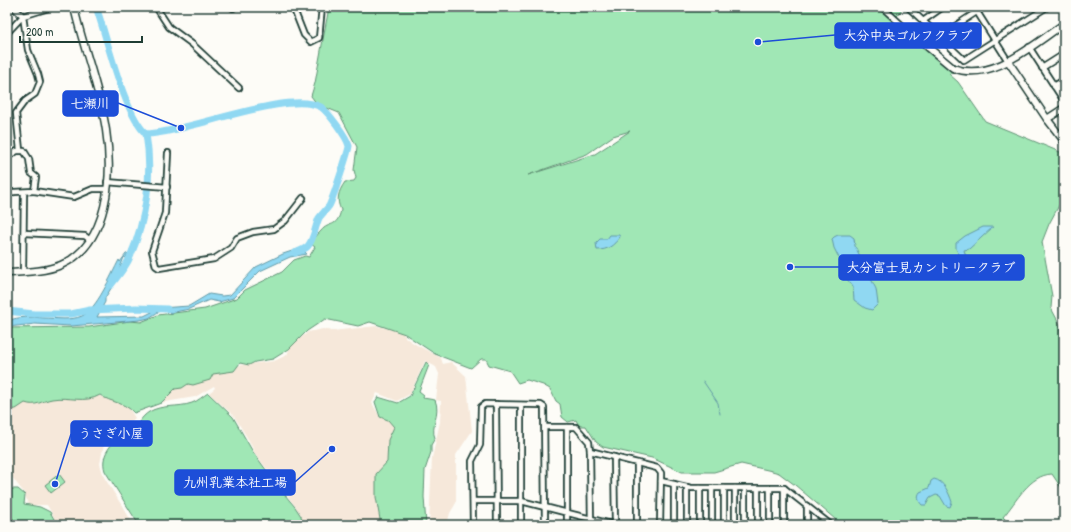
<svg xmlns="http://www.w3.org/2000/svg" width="1071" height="532" font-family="'Patrick Hand','Klee One',sans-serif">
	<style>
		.built { fill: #f6e8da }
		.green { fill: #a0e7b5; stroke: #609274; fill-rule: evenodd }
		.water { fill: #90d8f2; stroke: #639aa6 }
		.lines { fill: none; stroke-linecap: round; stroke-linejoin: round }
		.stream { stroke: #639aa6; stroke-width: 1 }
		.river { stroke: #90d8f2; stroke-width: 7 }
		.street-casing { stroke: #1f3d34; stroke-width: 8 }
		.secondary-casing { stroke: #1f3d34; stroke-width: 9 }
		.street { stroke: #fdfcf7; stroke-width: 4.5 }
		.secondary { stroke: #fdfcf7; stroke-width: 6 }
		.leader { fill: none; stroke: #1d4ed8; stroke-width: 1.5 }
		.callout-dot { fill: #1d4ed8; stroke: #fdfcf7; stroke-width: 1.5 }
		.callout { fill: #1d4ed8; stroke: #1d4ed8; stroke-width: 1.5 }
		.callout-label { font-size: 13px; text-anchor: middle; font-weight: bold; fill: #fff }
	</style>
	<rect width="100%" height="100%" fill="#fdfcf7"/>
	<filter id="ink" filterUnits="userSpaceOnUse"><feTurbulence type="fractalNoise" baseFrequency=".025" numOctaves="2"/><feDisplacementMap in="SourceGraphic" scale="8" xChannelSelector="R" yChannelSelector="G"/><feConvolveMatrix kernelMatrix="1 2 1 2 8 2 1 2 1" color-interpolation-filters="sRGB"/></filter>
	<g filter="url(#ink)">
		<g class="built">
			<polygon points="377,326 402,332 406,338 415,344 441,358 443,364 451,362 466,376 472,431 456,455 456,503 450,513 447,525 429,525 432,458 440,422 441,401 436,400 439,374 436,367 425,361 410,394 397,401 377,393 372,403 380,417 388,420 394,427 388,440 387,462 376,474 376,497 381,525 303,525 301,515 295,506 254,452 251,444 234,416 209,393 215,388 214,386 195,397 159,403 183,377 210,374 241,365 274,361 287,355 290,347 308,332 323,329 332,331"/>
			<polygon points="98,396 105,397 127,405 135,418 107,442 103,448 100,464 104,477 134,525 53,525 54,517 47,505 28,505 25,494 8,472 10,463 7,459 7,407 24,403 29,399"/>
		</g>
		<g class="green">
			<path d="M329 7H901V11L894 20 896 24H900L904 31 916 34 915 31 921 26H925L937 34 923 43C929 55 944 63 955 71L949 74 958 82 985 121 1060 152 1064 158V196L1049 224 1042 242 1052 296 1051 308 1059 323 1060 333 1064 342V492L1052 474C1029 475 1017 501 1003 517L1011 525H842L795 485 779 473 772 471 741 464 714 472H682L652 458 603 447 596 442 586 426H579L576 420 568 422 562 417 560 404 556 401 550 389 543 385 527 380 518 383 510 371 489 365 486 359H481L471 368 435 354 405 334 370 322 358 326 325 319 307 331 289 349 273 359 255 362 249 365 240 363 234 371 213 374 210 380 193 385 188 384 182 388 175 389 161 403 134 413C125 402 111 403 100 395 85 404 68 396 52 399 41 401 36 407 25 403L16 409 7 410V328L89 327 130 321 141 322 158 315 205 309 237 298 245 290 282 272 294 260 305 256 309 257 315 247 311 244C314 239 317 235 321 231 329 221 337 229 341 210 336 200 338 192 345 182L354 181 356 178 354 170 357 147 339 113 317 104 311 96 315 83ZM630 131 595 154 528 175 587 154 613 136Z"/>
			<path d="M426 362 429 365 419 391 424 395 423 398 435 400C441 413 430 427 435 438L431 445V452L425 470 424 497 426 525H381L376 497V474L387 462 388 440 394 427 388 420 380 417 375 402 378 397 398 403 410 396Z"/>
			<path d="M208 393 233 417 253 452 280 489 295 507 301 516 303 525H139L105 471C99 452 116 440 128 429L132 430C139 424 141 417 149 412 162 404 178 408 192 403 198 401 203 396 208 393Z"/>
			<polygon points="59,474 65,482 51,493 45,485"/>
			<polygon points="11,489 18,489 25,495 24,504 40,507 50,512 54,519 53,525 16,525 7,509 7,491"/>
		</g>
		<g class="water">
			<polygon points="983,227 993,227 969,249 964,250 966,257 963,261 956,249 956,243 965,236"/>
			<path d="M610 235H619L620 237C613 246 608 250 597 250L596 243 600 239H607Z"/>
			<polygon points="838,235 850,235 854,238 855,246 876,289 878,304 872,310 865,308 854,300 853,287 847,279 846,272 834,248 832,239 834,237"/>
			<path d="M131 247 132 254 136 247 132 258 127 255 126 258 124 257 115 282 105 298V302L97 317 144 316 160 308 189 306 209 294 222 296 230 295 256 267 283 254 301 248 307 254 290 257 260 271 233 298 219 302 209 300 189 309 170 313 168 310 158 312 149 318 140 320 71 326 35 324 7 327V321C20 316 31 317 44 318 55 318 71 321 82 316 97 309 111 275 119 260L120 262 126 254 129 253Z"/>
			<path d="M934 479C944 481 949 493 952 502L950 507 946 506 940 496 936 495 930 498 926 505H922C918 501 917 496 920 492L929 488 931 481Z"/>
		</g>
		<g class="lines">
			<polyline class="stream" points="703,381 718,403 720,414"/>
			<g class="river">
				<path d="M96 7C108 40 123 112 146 134 186 133 290 89 321 107 328 112 347 137 349 146 349 150 332 201 329 206 326 210 322 214 319 218 315 227 314 239 308 246 304 250 299 251 295 253"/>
				<path d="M111 285C117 277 126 267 130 257 146 220 153 174 146 134"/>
				<polyline points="7,311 34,314 71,314 90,310 136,308 167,309"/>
			</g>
			<defs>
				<g id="street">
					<polyline points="13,7 23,16 28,50 38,74 40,82 35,94 25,101 16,113 20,150"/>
					<polyline points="156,7 169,27 192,44 239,88"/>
					<polyline points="233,7 233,8"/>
					<polyline points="293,7 304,35 311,42 319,38 322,7"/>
					<polyline points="882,7 905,28"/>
					<polyline points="908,7 923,21 943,7"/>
					<polyline points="974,7 1008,61"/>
					<polyline points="923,21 964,60 1047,7"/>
					<polyline points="7,33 23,16 52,7"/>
					<polyline points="940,36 984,7"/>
					<polyline points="1029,47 1064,101"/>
					<polyline points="1042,68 1064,54"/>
					<polyline points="1054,86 1064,80"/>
					<polyline points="168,153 165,213 152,251 156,266 159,268 214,259 231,248 237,238 253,232 274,229 285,221 303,198"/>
					<polyline points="7,157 17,151 24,151 29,159 31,173 36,177 34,191 14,192 7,195"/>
					<polyline points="107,182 167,187"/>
					<polyline points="34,191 74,197 93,189 107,189"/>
					<polyline points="24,233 85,236 90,240"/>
					<polyline points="23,272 24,192"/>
					<polyline points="496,404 497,525"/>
					<polyline points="521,405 521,525"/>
					<polyline points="545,427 576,427 589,442 590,451 591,525"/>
					<polyline points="590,451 657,468 661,473 660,525"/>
					<polyline points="637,463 637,525"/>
					<polyline points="661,481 691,488 784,488 831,525"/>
					<polyline points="687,487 687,525"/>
					<polyline points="700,488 700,525"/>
					<polyline points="712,488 712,525"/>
					<polyline points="724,488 724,525"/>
					<polyline points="735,488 735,525"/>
					<polyline points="745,488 745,525"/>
					<polyline points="758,488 758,525"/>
					<polyline points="770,488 770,525"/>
					<polyline points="784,488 784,525"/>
					<polyline points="473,501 521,501 615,525 614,457"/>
					<polyline points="473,525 472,461 480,445 481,407 485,404 541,405 544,407 545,525"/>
					<polyline points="567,525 567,427"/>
					<polyline points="674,525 674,484"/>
					<polyline points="807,525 807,506"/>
				</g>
				<g id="secondary">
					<path d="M905 28 953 68C993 83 1033 44 1064 24"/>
					<polyline points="1008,61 1047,119 1064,141"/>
					<polyline points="1047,119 1064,108"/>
					<path d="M7 273C25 272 44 272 61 265 109 244 113 175 106 130 100 89 83 48 74 7"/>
					<polyline points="7,518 11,525"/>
					<polyline points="615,525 616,525"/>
				</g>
			</defs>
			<use href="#street" class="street-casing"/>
			<use href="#secondary" class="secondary-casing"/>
			<use href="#street" class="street"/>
			<use href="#secondary" class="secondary"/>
		</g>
	</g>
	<path class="leader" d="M758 42L835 35M181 128L118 103M790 267L839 267M55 484L71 434M332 449L295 482"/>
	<g class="callout-dot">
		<circle cx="758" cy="42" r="4"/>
		<circle cx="181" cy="128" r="4"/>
		<circle cx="790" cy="267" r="4"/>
		<circle cx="55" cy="484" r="4"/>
		<circle cx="332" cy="449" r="4"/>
	</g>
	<g class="callout">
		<rect x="835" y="23" width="146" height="25" rx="4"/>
		<rect x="63" y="91" width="55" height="25" rx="4"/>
		<rect x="839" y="255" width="185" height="25" rx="4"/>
		<rect x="71" y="421" width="81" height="25" rx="4"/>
		<rect x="175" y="470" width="120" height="25" rx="4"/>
	</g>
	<g class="callout-label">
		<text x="908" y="40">大分中央ゴルフクラブ</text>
		<text x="90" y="108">七瀬川</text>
		<text x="931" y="272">大分富士見カントリークラブ</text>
		<text x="111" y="438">うさぎ小屋</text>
		<text x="235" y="487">九州乳業本社工場</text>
	</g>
	<rect width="1071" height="532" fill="none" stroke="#fdfcf7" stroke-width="24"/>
	<rect x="12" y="12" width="1047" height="508" fill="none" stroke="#1f3d34" stroke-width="1.5" filter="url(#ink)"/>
	<path d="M20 36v6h122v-6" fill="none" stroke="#1f3d34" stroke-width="2"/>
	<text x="26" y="36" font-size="12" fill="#1f3d34" stroke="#fdfcf7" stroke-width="3" paint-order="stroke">200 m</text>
</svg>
